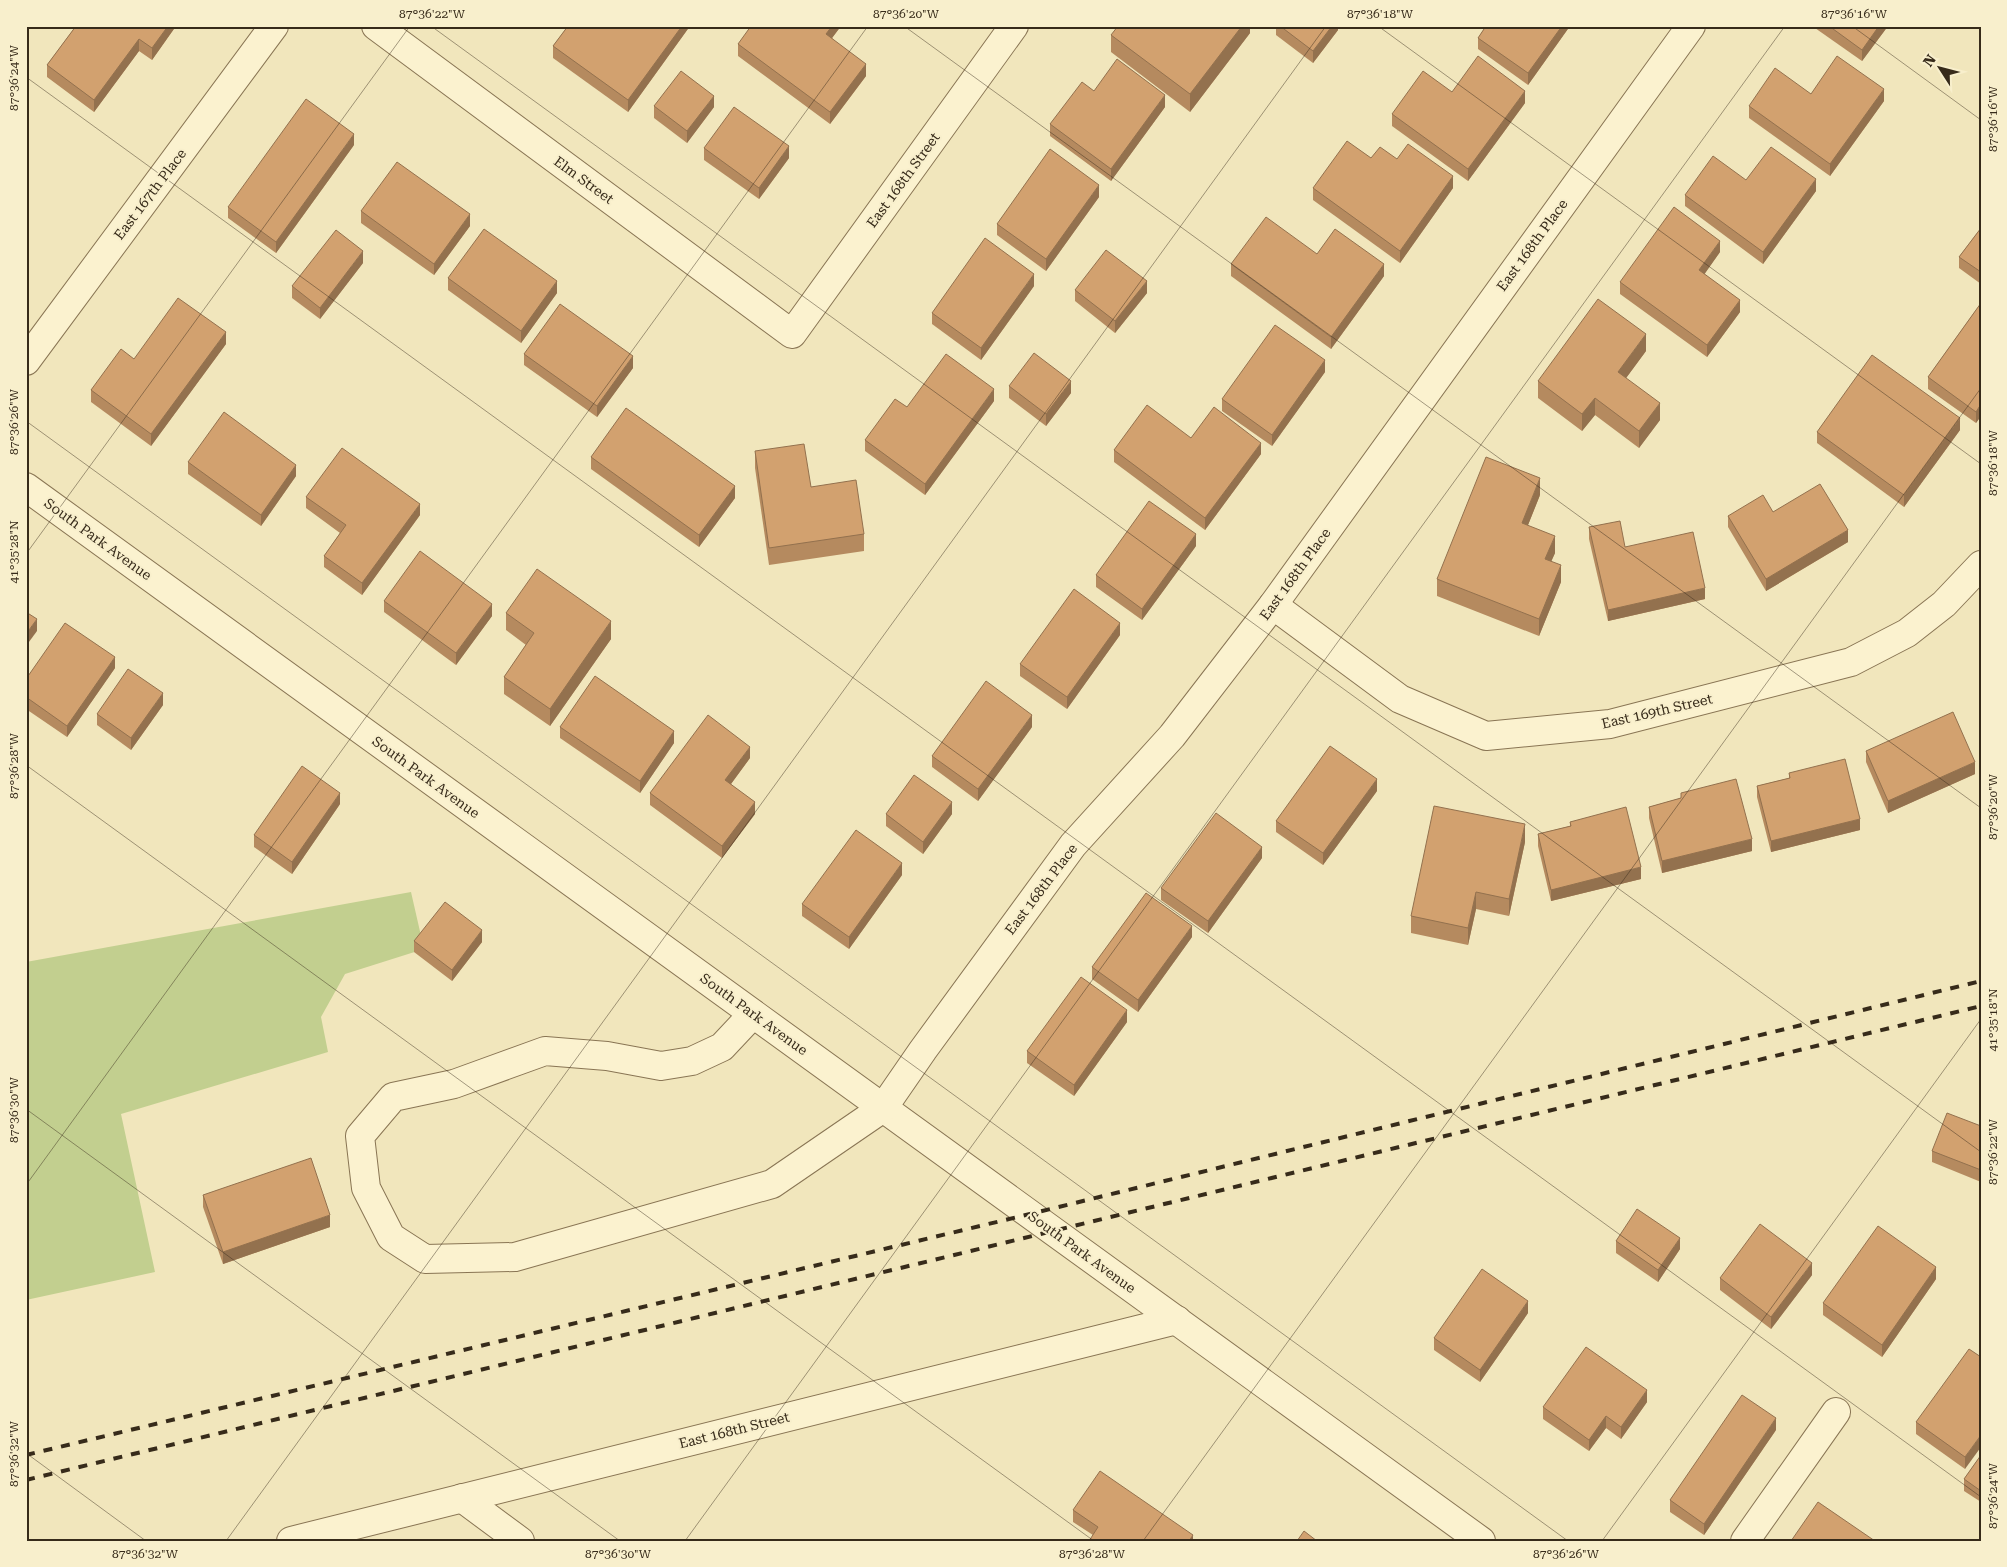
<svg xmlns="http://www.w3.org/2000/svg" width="2007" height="1567" font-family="'Roboto Serif',serif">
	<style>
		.green { fill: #c2cf8f }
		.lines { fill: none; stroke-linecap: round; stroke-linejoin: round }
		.minor-casing { stroke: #897554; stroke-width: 30 }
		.minor { stroke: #fbf2cf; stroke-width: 28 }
		.rail { stroke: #372b1a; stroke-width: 4; stroke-dasharray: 9 9; stroke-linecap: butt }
		.wall { fill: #b58a5f }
		.shaded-wall { fill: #93714e }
		.building { fill: #d2a16f; stroke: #93714e }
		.ticks { fill: none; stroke: #372b1a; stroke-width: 1; stroke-opacity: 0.45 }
		.labels { text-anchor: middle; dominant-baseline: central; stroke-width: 4; stroke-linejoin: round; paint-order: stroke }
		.street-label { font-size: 14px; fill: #372b1a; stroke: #f8efcc }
		.neatline { fill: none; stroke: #372b1a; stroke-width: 2 }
		.ticks-label { font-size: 12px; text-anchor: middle; fill: #372b1a }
	</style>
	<rect width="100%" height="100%" fill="#f1e6bc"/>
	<polygon class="green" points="411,892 424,949 345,974 321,1017 328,1052 121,1114 155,1272 26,1300 26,962"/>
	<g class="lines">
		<defs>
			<g id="minor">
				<polyline points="376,26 792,334 1014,26"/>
				<polyline points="26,361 274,26"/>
				<polyline points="26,487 1481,1541"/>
				<polyline points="1273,605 1400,699 1486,736 1610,724 1851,662 1907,633 1944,604 1981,565"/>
				<polyline points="753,1014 722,1047 692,1061 661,1066 607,1056 545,1051 454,1084 393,1097 360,1136 366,1188 391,1237 425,1259 515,1257 772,1184 883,1108 923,1050 1073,845 1172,736 1273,605 1691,26"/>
				<polyline points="462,1498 520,1541"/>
				<polyline points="291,1541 1177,1320"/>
				<polyline points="1745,1541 1836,1412"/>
			</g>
		</defs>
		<use href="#minor" class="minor-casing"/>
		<use href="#minor" class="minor"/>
		<g class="rail">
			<polyline points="26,1455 1030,1214 1981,981"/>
			<polyline points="26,1480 1981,1006"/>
		</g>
	</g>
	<g class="wall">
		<polygon points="76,26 176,26 152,60 139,51 94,112 47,77 47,65"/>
		<polygon points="568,26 690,26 628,112 553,58 553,46"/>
		<polygon points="841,26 832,38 866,76 830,124 738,56 738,44"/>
		<polygon points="1250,26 1250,33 1190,112 1111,52 1111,35"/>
		<polygon points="1276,26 1338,26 1338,30 1313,63 1276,35"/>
		<polygon points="1486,26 1570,26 1528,85 1478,49 1478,38"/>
		<polygon points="1815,26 1888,26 1862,61 1815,28"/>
		<polygon points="1094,91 1165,107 1111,181 1050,136 1050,124"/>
		<polygon points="1811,94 1884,101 1830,176 1749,118 1749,106"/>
		<polygon points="1525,103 1468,181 1392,126 1392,114"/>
		<polygon points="654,106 714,107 687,143 654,118"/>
		<polygon points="354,145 276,253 228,218 228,207"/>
		<polygon points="704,148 789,158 759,199 704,160"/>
		<polygon points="1371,158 1397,159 1453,188 1400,263 1313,200 1313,188"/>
		<polygon points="1816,191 1763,264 1685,206 1685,195"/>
		<polygon points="1099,197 1046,271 997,235 997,224"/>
		<polygon points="361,211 470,226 434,275 361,223"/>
		<polygon points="1981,228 1981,284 1959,268 1959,257"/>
		<polygon points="1720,252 1704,274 1740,312 1707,357 1620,294 1620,282"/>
		<polygon points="363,263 320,319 292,298 292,286"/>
		<polygon points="1231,264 1384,276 1331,349 1231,276"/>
		<polygon points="448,278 557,293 521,343 448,290"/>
		<polygon points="1034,286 981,360 932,324 932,313"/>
		<polygon points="1075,290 1147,293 1115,333 1075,301"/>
		<polygon points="1981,303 1981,416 1976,423 1928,389 1928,377"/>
		<polygon points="226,344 151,446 91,402 91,390 134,359"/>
		<polygon points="1646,351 1626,378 1660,420 1639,448 1595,415 1582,431 1538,398 1538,381"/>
		<polygon points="524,354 633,368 597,417 524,365"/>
		<polygon points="1325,372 1272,446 1222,411 1222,399"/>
		<polygon points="1009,386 1071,393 1046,426 1009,398"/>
		<polygon points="994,401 925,495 865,451 865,440"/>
		<polygon points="1960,430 1904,507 1817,443 1817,432"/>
		<polygon points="1191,438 1261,454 1205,530 1114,462 1114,450"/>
		<polygon points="755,451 811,487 864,534 864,551 769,565 755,468"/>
		<polygon points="591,457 735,498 699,547 591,469"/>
		<polygon points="188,462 296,476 261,526 188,474"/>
		<polygon points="1540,495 1528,525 1555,553 1551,561 1561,582 1539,636 1437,596 1437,579"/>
		<polygon points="306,497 420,515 362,595 324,567 324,556 340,533 306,508"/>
		<polygon points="1773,512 1848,542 1766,591 1728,527 1728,516"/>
		<polygon points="1589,527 1625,547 1705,599 1608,621 1589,539"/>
		<polygon points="1196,546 1142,620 1096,587 1096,575"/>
		<polygon points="384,601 492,616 456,665 384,612"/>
		<polygon points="506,613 611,639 550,726 504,694 504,677 526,645 506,630"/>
		<polygon points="1120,635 1067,709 1020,676 1020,664"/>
		<polygon points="115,668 67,737 26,709 26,679"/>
		<polygon points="163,705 131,750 97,725 97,714"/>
		<polygon points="560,727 674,743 640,793 560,738"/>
		<polygon points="1032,727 978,801 932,767 932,756"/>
		<polygon points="1866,751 1975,774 1888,813 1866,762"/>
		<polygon points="750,758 731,784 755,814 722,858 650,805 650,793"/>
		<polygon points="1789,773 1860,830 1771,852 1757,797 1757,786 1789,778"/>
		<polygon points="1377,791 1323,865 1276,832 1276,821"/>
		<polygon points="1681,793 1752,851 1662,873 1649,818 1649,807 1681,798"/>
		<polygon points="340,804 292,874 254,847 254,835"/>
		<polygon points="886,814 952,814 923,854 886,826"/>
		<polygon points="1570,822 1641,879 1551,901 1538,846 1538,834 1570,826"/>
		<polygon points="1525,842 1509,916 1476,909 1468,945 1411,933 1411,916"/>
		<polygon points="1262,858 1208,933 1161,900 1161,888"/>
		<polygon points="902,875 849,949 802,916 802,904"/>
		<polygon points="1192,937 1138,1012 1092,979 1092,967"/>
		<polygon points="414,941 482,942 452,981 414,952"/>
		<polygon points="1127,1022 1074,1096 1027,1063 1027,1051"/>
		<polygon points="1981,1126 1981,1182 1932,1162 1932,1151"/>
		<polygon points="203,1195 330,1227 223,1264 203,1207"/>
		<polygon points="1616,1241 1680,1249 1658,1282 1616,1253"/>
		<polygon points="1812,1275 1771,1329 1720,1290 1720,1278"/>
		<polygon points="1936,1279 1882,1357 1823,1315 1823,1303"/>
		<polygon points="1528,1313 1480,1382 1434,1350 1434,1338"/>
		<polygon points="1981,1357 1965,1469 1916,1434 1916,1422"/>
		<polygon points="1647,1402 1621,1439 1606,1428 1589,1451 1543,1419 1543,1407"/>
		<polygon points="1776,1430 1704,1535 1670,1512 1670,1500"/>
		<polygon points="1981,1455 1981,1502 1964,1491 1964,1479"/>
		<polygon points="1073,1510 1193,1541 1093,1535 1073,1522"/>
	</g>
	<g class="shaded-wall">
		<polygon points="168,26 176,26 152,60 152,48"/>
		<polygon points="682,26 690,26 628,112 628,100"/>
		<polygon points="832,26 841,26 826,46 826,34"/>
		<polygon points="1242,26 1250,26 1250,33 1190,112 1190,94"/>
		<polygon points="1332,26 1338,26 1338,30 1313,63 1313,51"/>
		<polygon points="1562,26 1570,26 1528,85 1528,73"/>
		<polygon points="1879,26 1888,26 1862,61 1862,50"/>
		<polygon points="139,39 139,51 94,112 94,100"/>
		<polygon points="866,64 866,76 830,124 830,112"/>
		<polygon points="1884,89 1884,101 1830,176 1830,164"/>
		<polygon points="1525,91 1525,103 1468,181 1468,169"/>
		<polygon points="1165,95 1165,107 1111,181 1111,169"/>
		<polygon points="714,96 714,107 687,143 687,131"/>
		<polygon points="354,134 354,145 276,253 276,242"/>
		<polygon points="789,146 789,158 759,199 759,188"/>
		<polygon points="1453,176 1453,188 1400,263 1400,251"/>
		<polygon points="1816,179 1816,191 1763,264 1763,252"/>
		<polygon points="1099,185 1099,197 1046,271 1046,259"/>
		<polygon points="470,214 470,226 434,275 434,264"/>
		<polygon points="1720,241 1720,252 1699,282 1699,270"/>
		<polygon points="363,251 363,263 320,319 320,308"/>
		<polygon points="1384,264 1384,276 1331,349 1331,337"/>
		<polygon points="1034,274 1034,286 981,360 981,348"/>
		<polygon points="557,281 557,293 521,343 521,331"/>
		<polygon points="1147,281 1147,293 1115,333 1115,321"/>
		<polygon points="1740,300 1740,312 1707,357 1707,345"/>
		<polygon points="226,332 226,344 151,446 151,434"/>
		<polygon points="1646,334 1646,351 1618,389 1618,372"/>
		<polygon points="633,356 633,368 597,417 597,406"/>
		<polygon points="1325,360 1325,372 1272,446 1272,435"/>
		<polygon points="1071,381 1071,393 1046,426 1046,414"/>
		<polygon points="994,389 994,401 925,495 925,484"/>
		<polygon points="1595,398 1595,415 1582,431 1582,414"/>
		<polygon points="1660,403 1660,420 1639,448 1639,431"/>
		<polygon points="1981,404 1981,416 1976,423 1976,412"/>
		<polygon points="1960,418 1960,430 1904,507 1904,495"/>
		<polygon points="1261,443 1261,454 1205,530 1205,518"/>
		<polygon points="296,465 296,476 261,526 261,515"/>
		<polygon points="1540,478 1540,495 1522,540 1522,523"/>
		<polygon points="735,486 735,498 699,547 699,535"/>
		<polygon points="420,504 420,515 362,595 362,583"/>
		<polygon points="1848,530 1848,542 1766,591 1766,579"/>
		<polygon points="1196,534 1196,546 1142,620 1142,609"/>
		<polygon points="1555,536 1555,553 1545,576 1545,559"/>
		<polygon points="1561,565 1561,582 1539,636 1539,619"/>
		<polygon points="1705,588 1705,599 1608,621 1608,610"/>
		<polygon points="492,604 492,616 456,665 456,653"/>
		<polygon points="37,619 37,631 26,646 26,634"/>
		<polygon points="611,621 611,639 550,726 550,709"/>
		<polygon points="1120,623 1120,635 1067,709 1067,697"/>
		<polygon points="115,657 115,668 67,737 67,726"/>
		<polygon points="163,693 163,705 131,750 131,738"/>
		<polygon points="1032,715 1032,727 978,801 978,789"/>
		<polygon points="674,731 674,743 640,793 640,781"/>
		<polygon points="750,747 750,758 725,792 725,780"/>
		<polygon points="1975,762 1975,774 1888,813 1888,801"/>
		<polygon points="1377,779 1377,791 1323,865 1323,853"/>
		<polygon points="340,793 340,804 292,874 292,862"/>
		<polygon points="755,802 755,814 722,858 722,846"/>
		<polygon points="952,802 952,814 923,854 923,842"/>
		<polygon points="1860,819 1860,830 1771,852 1771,841"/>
		<polygon points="1525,824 1525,842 1509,916 1509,899"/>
		<polygon points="1752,839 1752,851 1662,873 1662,861"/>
		<polygon points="1262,847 1262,858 1208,933 1208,921"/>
		<polygon points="902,863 902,875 849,949 849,937"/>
		<polygon points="1641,867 1641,879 1551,901 1551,890"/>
		<polygon points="1476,892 1476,909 1468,945 1468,928"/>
		<polygon points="1192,926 1192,937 1138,1012 1138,1000"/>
		<polygon points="482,930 482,942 452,981 452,970"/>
		<polygon points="1127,1010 1127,1022 1074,1096 1074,1085"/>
		<polygon points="330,1215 330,1227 223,1264 223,1252"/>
		<polygon points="1680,1238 1680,1249 1658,1282 1658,1270"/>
		<polygon points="1812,1263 1812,1275 1771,1329 1771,1317"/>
		<polygon points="1936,1267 1936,1279 1882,1357 1882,1345"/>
		<polygon points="1528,1301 1528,1313 1480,1382 1480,1370"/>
		<polygon points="1647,1390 1647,1402 1621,1439 1621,1427"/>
		<polygon points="1606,1416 1606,1428 1589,1451 1589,1440"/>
		<polygon points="1776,1418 1776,1430 1704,1535 1704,1524"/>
		<polygon points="1981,1435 1981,1447 1965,1469 1965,1457"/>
		<polygon points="1193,1535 1193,1541 1189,1541"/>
	</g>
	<g class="building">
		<polygon points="76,26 168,26 152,48 139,39 94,100 47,65"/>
		<polygon points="568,26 682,26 628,100 553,46"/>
		<polygon points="751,26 832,26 826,34 866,64 830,112 738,44"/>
		<polygon points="1118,26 1242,26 1190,94 1111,35"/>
		<polygon points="1280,26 1332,26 1313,51"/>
		<polygon points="1486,26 1562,26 1528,73 1478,38"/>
		<polygon points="1829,26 1879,26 1862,50"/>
		<polygon points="1478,56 1525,91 1468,169 1392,114 1423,71 1452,92"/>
		<polygon points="1837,56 1884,89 1830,164 1749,106 1775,68 1811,94"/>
		<polygon points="1117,59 1165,95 1111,169 1050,124 1082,82 1094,91"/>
		<polygon points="681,71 714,96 687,131 654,106"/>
		<polygon points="306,99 354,134 276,242 228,207"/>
		<polygon points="734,107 789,146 759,188 704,148"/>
		<polygon points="1347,141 1371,158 1380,147 1397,159 1408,144 1453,176 1400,251 1313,188"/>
		<polygon points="1771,147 1816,179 1763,252 1685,195 1713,156 1746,180"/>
		<polygon points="1050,149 1099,185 1046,259 997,224"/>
		<polygon points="397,162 470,214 434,264 361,211"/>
		<polygon points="1674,207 1720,241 1699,270 1740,300 1707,345 1620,282"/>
		<polygon points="1266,217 1317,254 1335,229 1384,264 1331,337 1231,264"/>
		<polygon points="1981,228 1981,272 1959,257"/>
		<polygon points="484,229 557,281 521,331 448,278"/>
		<polygon points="336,230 363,251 320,308 292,286"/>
		<polygon points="985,238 1034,274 981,348 932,313"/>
		<polygon points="1106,250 1147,281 1115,321 1075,290"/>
		<polygon points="178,298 226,332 151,434 91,390 121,349 134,359"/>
		<polygon points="1598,299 1646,334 1618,372 1660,403 1639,431 1595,398 1582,414 1538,381"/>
		<polygon points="1981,303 1981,404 1976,412 1928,377"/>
		<polygon points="560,304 633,356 597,406 524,354"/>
		<polygon points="1275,325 1325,360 1272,435 1222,399"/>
		<polygon points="1034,353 1071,381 1046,414 1009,386"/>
		<polygon points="946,354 994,389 925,484 865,440 895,399 907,407"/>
		<polygon points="1872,355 1960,418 1904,495 1817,432"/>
		<polygon points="1147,405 1191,438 1214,407 1261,443 1205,518 1114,450"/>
		<polygon points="626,408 735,486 699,535 591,457"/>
		<polygon points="224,412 296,465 261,515 188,462"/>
		<polygon points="804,444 811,487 856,480 864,534 769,548 755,451"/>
		<polygon points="342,448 420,504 362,583 324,556 346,525 306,497"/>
		<polygon points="1486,457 1540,478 1522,523 1555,536 1545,559 1561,565 1539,619 1437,579"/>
		<polygon points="1820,484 1848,530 1766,579 1728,516 1763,495 1773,512"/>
		<polygon points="1149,501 1196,534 1142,609 1096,575"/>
		<polygon points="1620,521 1625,547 1693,532 1705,588 1608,610 1589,527"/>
		<polygon points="420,551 492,604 456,653 384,601"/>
		<polygon points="537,569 611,621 550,709 504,677 534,633 506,613"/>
		<polygon points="1074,589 1120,623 1067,697 1020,664"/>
		<polygon points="26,612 37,619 26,634"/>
		<polygon points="65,623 115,657 67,726 26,697 26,679"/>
		<polygon points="128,669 163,693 131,738 97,714"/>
		<polygon points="595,676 674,731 640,781 560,727"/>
		<polygon points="986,681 1032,715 978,789 932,756"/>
		<polygon points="1953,712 1975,762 1888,801 1866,751"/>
		<polygon points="708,715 750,747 725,780 755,802 722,846 650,793"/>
		<polygon points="1330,746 1377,779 1323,853 1276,821"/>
		<polygon points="1845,759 1860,819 1771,841 1757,786 1790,778 1789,773"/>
		<polygon points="302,766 340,793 292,862 254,835"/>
		<polygon points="914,775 952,802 923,842 886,814"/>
		<polygon points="1736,779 1752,839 1662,861 1649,807 1681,798 1681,793"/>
		<polygon points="1434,806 1525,824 1509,899 1476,892 1468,928 1411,916"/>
		<polygon points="1626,807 1641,867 1551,890 1538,834 1571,826 1570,822"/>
		<polygon points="1216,813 1262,847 1208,921 1161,888"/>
		<polygon points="856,830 902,863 849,937 802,904"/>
		<polygon points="1146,893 1192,926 1138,1000 1092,967"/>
		<polygon points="445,902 482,930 452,970 414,941"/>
		<polygon points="1081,977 1127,1010 1074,1085 1027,1051"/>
		<polygon points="1947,1113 1981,1126 1981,1170 1932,1151"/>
		<polygon points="311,1158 330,1215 223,1252 203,1195"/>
		<polygon points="1637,1209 1680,1238 1658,1270 1616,1241"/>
		<polygon points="1760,1224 1812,1263 1771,1317 1720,1278"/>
		<polygon points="1878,1226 1936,1267 1882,1345 1823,1303"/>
		<polygon points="1482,1269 1528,1301 1480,1370 1434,1338"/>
		<polygon points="1586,1347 1647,1390 1621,1427 1606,1416 1589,1440 1543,1407"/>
		<polygon points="1969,1349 1981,1357 1981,1435 1965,1457 1916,1422"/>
		<polygon points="1742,1395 1776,1418 1704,1524 1670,1500"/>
		<polygon points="1981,1455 1981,1491 1964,1479"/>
		<polygon points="1100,1471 1193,1535 1189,1541 1089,1541 1098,1527 1073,1510"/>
		<polygon points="1818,1502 1875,1541 1791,1541"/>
		<polygon points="1304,1531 1317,1541 1297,1541"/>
	</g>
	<path class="ticks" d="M431 26 1981 1152M904 26 1981 808M1378 26 1981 464M1852 26 1981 120M26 77 1981 1497M26 421 1568 1541M26 554 410 26M26 765 1094 1541M26 1109 620 1541M26 1185 868 26M26 1453 146 1541M226 1541 1326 26M685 1541 1785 26M1143 1541 1981 388M1602 1541 1981 1019"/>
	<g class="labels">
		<g class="street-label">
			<text transform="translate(584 180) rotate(36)">Elm Street</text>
			<text transform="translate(903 180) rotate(-54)">East 168th Street</text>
			<text transform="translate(150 194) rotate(-53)">East 167th Place</text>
			<text transform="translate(1532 245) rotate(-54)">East 168th Place</text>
			<text transform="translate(98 539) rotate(36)">South Park Avenue</text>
			<text transform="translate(1295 574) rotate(-54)">East 168th Place</text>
			<text transform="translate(1657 711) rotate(-13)">East 169th Street</text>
			<text transform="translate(426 777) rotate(36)">South Park Avenue</text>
			<text transform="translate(1041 889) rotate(-53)">East 168th Place</text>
			<text transform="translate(754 1014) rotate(36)">South Park Avenue</text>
			<text transform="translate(1082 1252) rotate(36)">South Park Avenue</text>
			<text transform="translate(734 1430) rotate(-14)">East 168th Street</text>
		</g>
	</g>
	<rect width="2007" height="1567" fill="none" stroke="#f8efcc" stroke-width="55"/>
	<g transform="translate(1940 68) rotate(306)" stroke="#f8efcc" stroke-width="4" paint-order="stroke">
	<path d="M0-4L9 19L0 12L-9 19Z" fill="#372b1a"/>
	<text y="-8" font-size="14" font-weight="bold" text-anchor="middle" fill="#372b1a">N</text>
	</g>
	<rect x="28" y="28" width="1952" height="1512" class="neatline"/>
	<g class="ticks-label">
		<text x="432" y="18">87°36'22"W</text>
		<text x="906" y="18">87°36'20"W</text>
		<text x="1380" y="18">87°36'18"W</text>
		<text x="1854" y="18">87°36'16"W</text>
		<text transform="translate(14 78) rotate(-90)" y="4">87°36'24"W</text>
		<text transform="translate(1993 119) rotate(-90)" y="4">87°36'16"W</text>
		<text transform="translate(14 422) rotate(-90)" y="4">87°36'26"W</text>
		<text transform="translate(1993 463) rotate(-90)" y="4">87°36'18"W</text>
		<text transform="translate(14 552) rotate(-90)" y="4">41°35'28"N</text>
		<text transform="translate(14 766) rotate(-90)" y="4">87°36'28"W</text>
		<text transform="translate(1993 807) rotate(-90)" y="4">87°36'20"W</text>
		<text transform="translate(1993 1020) rotate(-90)" y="4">41°35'18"N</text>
		<text transform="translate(14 1110) rotate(-90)" y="4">87°36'30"W</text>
		<text transform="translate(1993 1152) rotate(-90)" y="4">87°36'22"W</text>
		<text transform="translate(14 1454) rotate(-90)" y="4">87°36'32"W</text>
		<text transform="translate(1993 1496) rotate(-90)" y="4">87°36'24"W</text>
		<text x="145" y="1558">87°36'32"W</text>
		<text x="618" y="1558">87°36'30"W</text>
		<text x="1092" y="1558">87°36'28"W</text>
		<text x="1566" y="1558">87°36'26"W</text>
	</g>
</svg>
